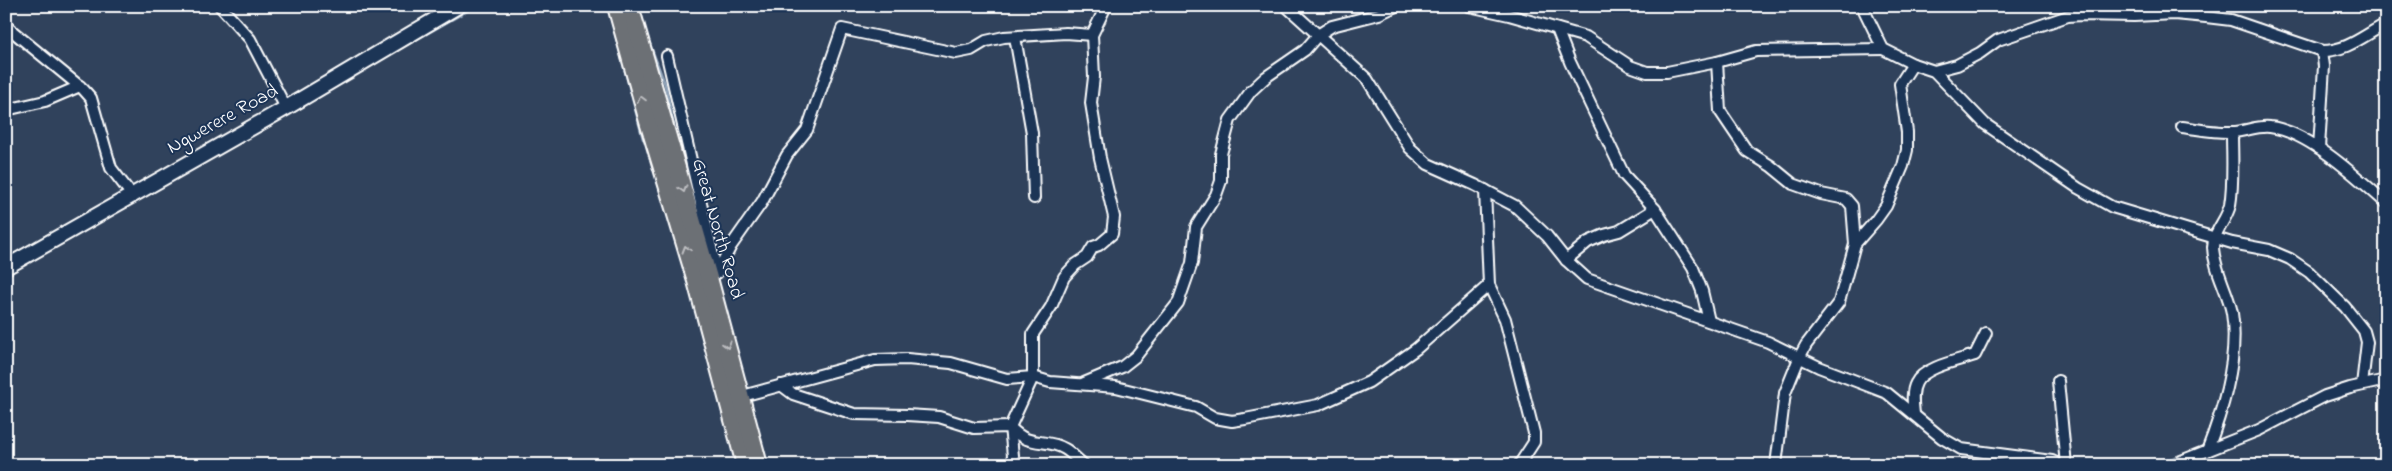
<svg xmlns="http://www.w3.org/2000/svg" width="2392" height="471" font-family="'Indie Flower',sans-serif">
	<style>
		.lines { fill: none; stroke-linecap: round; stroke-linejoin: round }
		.stream { stroke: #91a5bb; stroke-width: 2.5 }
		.minor-casing { stroke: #fff; stroke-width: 14 }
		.secondary-casing { stroke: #fff; stroke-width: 18 }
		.primary-casing { stroke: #fff; stroke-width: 20 }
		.minor { stroke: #1d3557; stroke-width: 10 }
		.secondary { stroke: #1d3557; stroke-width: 14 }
		.primary { stroke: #6c6f75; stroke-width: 16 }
		.oneway { stroke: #bdbec1 }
		.labels { text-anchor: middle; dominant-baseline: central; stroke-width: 4; stroke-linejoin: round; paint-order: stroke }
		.street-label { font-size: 20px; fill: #fff; stroke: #1d3557 }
	</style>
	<rect width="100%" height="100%" fill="#30425c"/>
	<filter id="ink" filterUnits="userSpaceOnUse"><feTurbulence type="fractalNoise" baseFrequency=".02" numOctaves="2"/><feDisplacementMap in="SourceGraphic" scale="10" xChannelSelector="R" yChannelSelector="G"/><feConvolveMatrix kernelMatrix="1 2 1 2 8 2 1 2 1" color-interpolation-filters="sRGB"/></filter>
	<g filter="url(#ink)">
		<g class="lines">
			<g class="stream">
				<polyline points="610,15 643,139"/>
				<polyline points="645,31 665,84 674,127"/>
				<polyline points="391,54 476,6"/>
			</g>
			<defs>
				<g id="minor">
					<polyline points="220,6 250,39 286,108"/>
					<polyline points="1286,6 1367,79 1410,148 1428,164 1475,185 1515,206 1547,236 1566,260 1587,279 1768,342 1819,367 1887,393 1942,438 1961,449 2052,461 2060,465"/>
					<polyline points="1469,6 1509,15 1586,37 1630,66 1647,72 1667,72 1717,62 1756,51 1883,49"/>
					<polyline points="1862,6 1883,49 1913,64 1934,71 1985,124 2078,188 2112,207 2232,243 2269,250 2290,259 2309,272 2345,307 2364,331 2367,342 2362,385"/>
					<polyline points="6,26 83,89 91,98 111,168 131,194"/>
					<polyline points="1557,29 1570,62 1624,175 1655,209 1693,268 1702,291 1709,321"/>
					<polyline points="1015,37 1032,133 1034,198"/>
					<polyline points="667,56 717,273"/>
					<polyline points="1717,62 1720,111 1747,151 1771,166 1793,184 1821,194 1846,199 1852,206 1855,244"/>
					<path d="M1934 71 1957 65 1980 53 1998 40 2068 16 2081 15 2134 16 2175 14 2206 17 2231 20 2322 51C2348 51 2364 35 2386 24"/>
					<polyline points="6,110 45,101 80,86"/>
					<path d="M2182 127C2198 129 2216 133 2232 132 2245 132 2258 125 2270 127 2308 131 2358 178 2386 203"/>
					<polyline points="2319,148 2324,66 2322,51"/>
					<polyline points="1485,190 1489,285 1505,319 1534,433 1534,442 1519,465"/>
					<polyline points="1566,260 1588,242 1604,235 1619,231 1655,209"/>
					<polyline points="703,278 717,273 731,246 762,202 787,155 807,130 842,29 956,53 971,50 986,41 1004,37 1066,33 1092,35"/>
					<polyline points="2058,381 2066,465"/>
					<polyline points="1084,383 1122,367 1136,356 1178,303 1192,263 1196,227 1216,195 1221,181 1221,154 1230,120 1251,91 1266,77 1305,50 1318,35 1332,26 1379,14 1396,6"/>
					<path d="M781 385 793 394 854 414 907 415 939 417 974 428 1010 427C1030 449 1045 437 1065 449 1072 453 1077 460 1084 465"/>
					<polyline points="735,398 875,360 907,359 951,363 1007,379 1033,377 1050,382 1116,387 1196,407 1215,418 1232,421 1245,419 1318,405 1369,382 1416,349 1489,285"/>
					<path d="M1914 414C1913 404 1911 392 1916 383 1923 367 1960 360 1975 355L1986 333"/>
					<path d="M2207 451C2223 410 2239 357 2232 313 2228 291 2214 270 2213 247 2213 232 2227 220 2230 205 2234 182 2232 155 2232 132"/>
					<polyline points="1014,465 1010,427 1033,377 1033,334 1051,307 1064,277 1075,265 1087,257 1093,247 1099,245 1112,234 1114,217 1100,158 1091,103 1094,77 1092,35 1106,6"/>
					<polyline points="1776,465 1785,393 1800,356 1806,345 1839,302 1855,244 1876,220 1886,206 1903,166 1907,150 1907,132 1900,84 1913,64"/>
					<polyline points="2171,465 2259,430 2325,396 2350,388 2386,380"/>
				</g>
				<polyline id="secondary" points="6,267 286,108 458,6"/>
				<g id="primary">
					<polyline points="616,6 649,125 696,281 745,465"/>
					<polyline points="630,6 709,278 759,465"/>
				</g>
			</defs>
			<use href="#minor" class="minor-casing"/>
			<use href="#secondary" class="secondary-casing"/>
			<use href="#primary" class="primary-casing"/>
			<use href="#minor" class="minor"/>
			<use href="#secondary" class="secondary"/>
			<use href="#primary" class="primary"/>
		</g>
		<defs><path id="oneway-chevron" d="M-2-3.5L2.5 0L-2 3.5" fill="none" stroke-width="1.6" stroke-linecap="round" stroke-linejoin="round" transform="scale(1.25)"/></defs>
		<g class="oneway">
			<use href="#oneway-chevron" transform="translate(641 99) rotate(-105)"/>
			<use href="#oneway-chevron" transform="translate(683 189) rotate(74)"/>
			<use href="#oneway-chevron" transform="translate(686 249) rotate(-106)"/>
			<use href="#oneway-chevron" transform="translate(727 345) rotate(75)"/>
		</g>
	</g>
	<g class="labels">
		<g class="street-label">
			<text transform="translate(223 120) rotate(-29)">Ngwerere Road</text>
			<text transform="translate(717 229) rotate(74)">Great North Road</text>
		</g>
	</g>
	<rect width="2392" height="471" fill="none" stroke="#1d3557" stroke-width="25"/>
	<rect x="12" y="12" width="2367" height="446" fill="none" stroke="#fff" stroke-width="2" filter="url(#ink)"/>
</svg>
